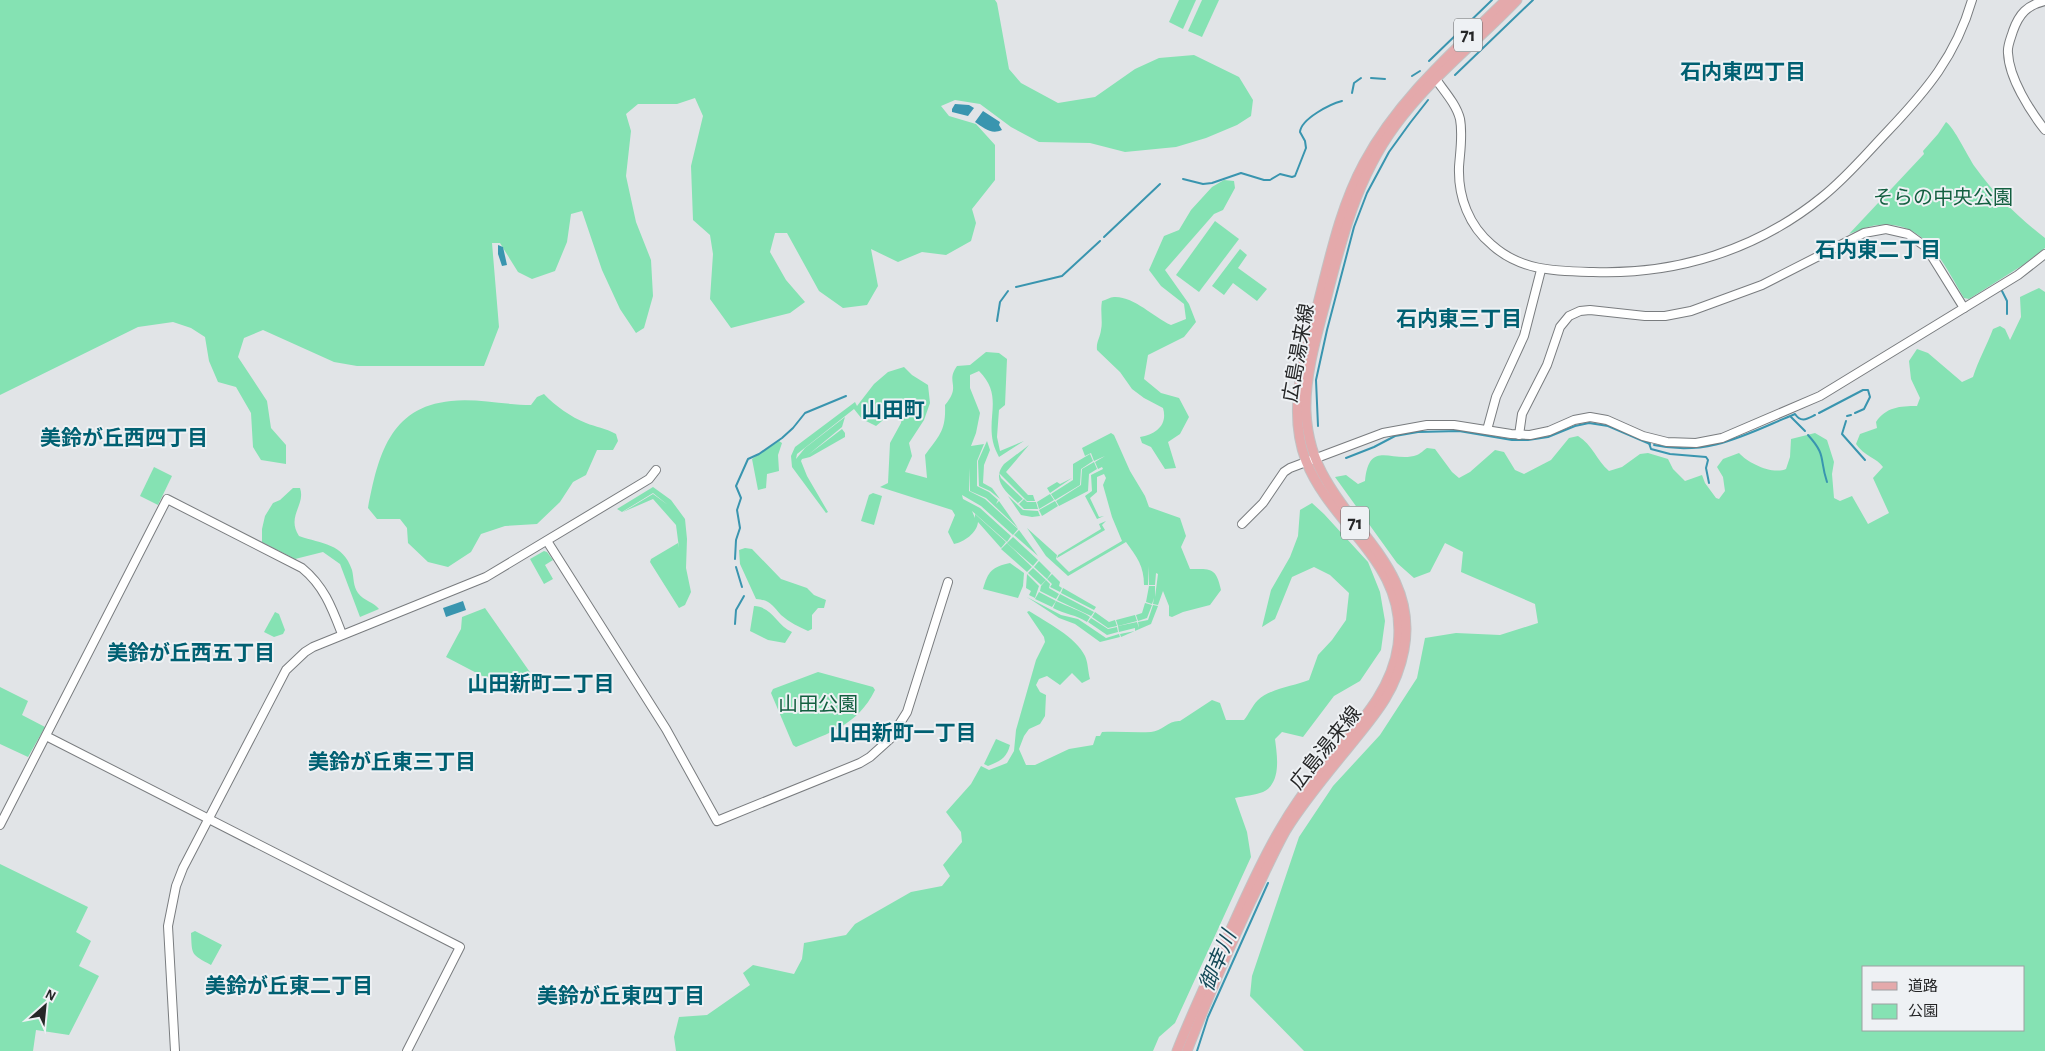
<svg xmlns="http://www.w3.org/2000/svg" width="2045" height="1051" font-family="'Alegreya Sans','Noto Sans JP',sans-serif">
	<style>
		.green { fill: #85e2b3; fill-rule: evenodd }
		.water { fill: #3995af }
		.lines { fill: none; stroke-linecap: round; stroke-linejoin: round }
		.stream { stroke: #3995af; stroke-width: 2 }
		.secondary-casing { stroke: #797c7f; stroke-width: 10 }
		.primary-casing { stroke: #c2c2c3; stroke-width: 11 }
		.secondary { stroke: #fff; stroke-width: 8 }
		.primary { stroke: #e4a9ab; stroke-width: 9 }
		.labels { text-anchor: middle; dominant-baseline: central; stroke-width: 4; stroke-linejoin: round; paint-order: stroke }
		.shield { fill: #eef1f4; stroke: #616364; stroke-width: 1 }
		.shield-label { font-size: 19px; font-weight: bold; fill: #252627 }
		.park-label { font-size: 20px; fill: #135f40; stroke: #eef1f4 }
		.street-label { font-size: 20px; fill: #252627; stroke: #eef1f4 }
		.neighbourhood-label { font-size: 21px; font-weight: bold; fill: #006072; stroke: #eef1f4 }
		.water-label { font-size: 21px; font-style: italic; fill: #154a58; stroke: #eef1f4 }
	</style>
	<rect width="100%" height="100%" fill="#e1e4e7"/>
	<g class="green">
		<polygon points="0,0 995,0 997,3 1009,69 1021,83 1058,103 1095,97 1135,69 1159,58 1194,55 1239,77 1253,100 1251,116 1237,125 1206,138 1176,147 1125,152 1090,143 1039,142 1011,127 980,104 955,100 941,106 949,116 976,124 995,145 995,180 972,209 976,223 971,241 946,255 922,252 898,262 871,249 878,286 867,305 843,308 819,291 787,233 775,233 770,252 786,280 805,302 790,313 731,328 710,299 713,254 710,235 693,220 691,166 703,116 695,98 677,104 638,104 626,114 631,131 626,176 636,222 651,260 653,296 644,328 636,333 620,309 602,270 582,211 571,214 567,242 555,271 532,279 518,272 500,243 492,243 499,327 484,366 357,366 334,362 263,330 244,338 238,357 267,401 271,428 286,445 286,464 261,460 253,447 251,413 236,387 218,382 209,361 205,337 191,328 173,322 138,327 0,395"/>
		<polygon points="1179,0 1196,0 1183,29 1169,22"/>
		<polygon points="1202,0 1219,0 1202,37 1188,31"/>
		<path d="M1946 122C1954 127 1968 157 1975 167 1995 195 2018 217 2045 238V248L2023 265 1969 299 1964 298C1944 265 1925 219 1878 225 1867 226 1858 231 1849 234L1924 154 1923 151 1938 134Z"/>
		<path d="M1224 180 1234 181 1235 188 1223 210 1214 214 1165 270 1189 304 1196 322 1184 337 1148 355 1144 379 1161 393 1179 398 1189 417 1180 434 1168 442 1176 468 1165 469 1151 447 1142 443 1140 437C1156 434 1168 425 1163 408L1144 398 1132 389 1120 372 1097 350C1096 342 1100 338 1101 330 1103 321 1100 311 1102 301 1106 300 1110 297 1114 297 1134 296 1153 317 1171 325L1186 319 1184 304 1161 286 1149 270 1164 236 1179 230 1191 210 1212 187Z"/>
		<polygon points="1215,221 1239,239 1199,292 1176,275"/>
		<polygon points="1240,249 1247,255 1238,268 1267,289 1257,301 1233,283 1224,295 1212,286"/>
		<path d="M2039 288 2045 292V1051H1304L1250 996 1252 976 1299 837 1333 786 1380 735 1417 678 1425 638 1456 633 1500 635 1538 623 1535 604 1461 572 1463 552 1445 543 1430 572 1414 578 1397 563 1335 477 1346 475 1358 484 1365 481C1369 438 1393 464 1417 455 1420 454 1424 450 1427 448L1435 449 1452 472 1459 478 1470 472 1495 450 1504 452 1515 470 1524 474 1551 460 1569 438 1578 436C1592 444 1597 461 1609 471L1622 467 1640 454 1648 453 1668 459 1673 469 1685 481 1702 475 1705 483 1716 498 1719 499 1725 491 1723 477 1717 467 1723 459 1739 453C1748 463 1772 475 1786 469L1790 457 1791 439 1815 433 1827 440 1834 462 1832 474 1834 498 1840 501 1852 496 1868 524 1889 513 1873 478 1883 467C1877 458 1864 456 1856 444L1860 434 1877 428 1876 422C1886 407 1900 406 1917 406L1920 398 1911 379 1909 361 1917 349 1928 353 1962 382 1973 377C1978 361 1987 345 1993 329L2000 326 2005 329 2010 340 2021 317 2020 297ZM1864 967H2024V1030H1864Z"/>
		<path d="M986 352 999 353 1007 359 1005 405 999 410 997 437 1000 451 1024 441 999 457C997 453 994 447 993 442 987 415 1003 395 979 371L970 375V388L980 413 976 433 971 446 984 444 977 461V486L989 492 998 500 996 504 999 501 1018 528 986 498 970 491 969 468V491L985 499 1018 529 1013 535 981 506 962 495 963 499 980 508 1011 536 1007 542 972 511 975 518V514L1006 542 1001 548 978 522C977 533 964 542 954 544L948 532 955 515 952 510 880 487 888 483 890 443 901 423 904 407 894 411 876 426 862 419 854 409 797 454 796 459 805 448 845 417 842 427 808 455 842 429 845 433V437L810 457 802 459 801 461 807 476 828 512 826 513 792 467 791 456 795 447 855 402 857 406 874 384 888 372 904 367 912 375 928 385 930 403 924 420 909 443 912 456 905 472 927 478 925 455C940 435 946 430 945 405 962 385 945 383 957 366L970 365Z"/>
		<path d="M544 394C555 406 571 417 586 423 596 427 605 428 616 434L618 441 613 450H597L586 475 573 482 560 502 537 524 505 526 481 534 471 552 448 567 428 562 408 543 407 528 400 519H377L368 508C378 457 389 407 451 401 476 398 505 405 531 405L537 397Z"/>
		<path d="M1111 433 1114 435 1130 471 1145 496 1149 507 1180 518 1186 536 1181 547 1190 569C1211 569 1216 567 1221 590L1210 605 1183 612 1172 617 1169 616V606L1163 591 1158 605 1153 604 1154 598 1152 604 1146 602 1149 586H1155V597L1158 574 1156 573 1155 585H1149L1148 566V585H1144C1144 566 1137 557 1126 542L1068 576 1046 556 1027 528 1057 555 1056 559 1069 572 1122 541 1112 517 1103 485 1106 478 1104 474 1097 477V492L1090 498 1099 517 1104 516 1097 519 1085 496 1092 491 1091 475 1103 469 1102 467 1098 469 1095 462 1105 456 1094 461 1091 453 1085 456 1082 448Z"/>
		<polygon points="779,441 782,443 778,455 779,471 767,474 766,488 758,490 752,459"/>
		<polygon points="987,441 990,450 984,465 983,483 992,488 1000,499 990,491 979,486 978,461"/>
		<path d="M1029 445 1006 472 1028 495H1033L1035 501H1027L999 473 1001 478 1023 499 1018 503C1006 492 991 480 1004 464Z"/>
		<polygon points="1090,454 1093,461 1081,469 1080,485 1055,500 1051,494 1073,480 1073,464"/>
		<polygon points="1094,462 1097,469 1089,474 1088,491 1059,506 1056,501 1081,485 1082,469"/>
		<polygon points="154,467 172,476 158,505 140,496"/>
		<polygon points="1072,478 1050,493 1047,488 1057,482 1060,484"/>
		<polygon points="653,487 671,500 685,519 687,539 686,568 691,592 685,605 679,608 650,562 651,559 678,543 679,548 676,525 653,499 623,512 653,494 668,505 653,493 622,512 617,509"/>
		<path d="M293 488H300C306 505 286 516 299 536 322 544 343 543 352 570 354 578 353 586 358 593 364 601 374 602 379 609L360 617 340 564 323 552 295 559 262 542V529L265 516 273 503 280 500Z"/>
		<polygon points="873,493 882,496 874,525 861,521 869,495"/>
		<polygon points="1050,494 1054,500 1039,509 1037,502"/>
		<polygon points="1008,496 1023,510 1038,511 1040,516 1032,517 1021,515"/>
		<polygon points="1024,499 1027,502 1036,502 1038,509 1024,509 1019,504"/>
		<polygon points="1055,501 1058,506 1042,516 1039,510"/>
		<path d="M1312 503 1324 514 1368 562 1380 592 1385 621 1381 650 1360 681 1334 696 1303 737 1282 732 1275 739C1277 755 1282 783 1263 792 1255 795 1244 796 1235 798L1247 832 1251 857 1175 1023 1159 1037 1153 1051H676L674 1037 679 1017 707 1015 750 985 743 973 753 965 794 974 802 959 804 943 846 935 855 924 911 892 942 886 950 876 943 865 962 842 961 832 946 812 971 784 981 766 989 770 1007 763 1014 751 1016 730 1036 660 1045 642 1044 637 1027 612 1029 611C1046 622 1076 637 1085 656 1088 662 1088 672 1090 679L1082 683 1072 673 1060 685 1047 676 1039 679 1036 685 1040 692 1046 695 1045 716 1040 724 1029 729 1024 736 1019 749 1026 765H1035L1069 749 1093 745 1096 736H1100L1102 732C1118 731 1135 733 1151 732 1162 731 1169 720 1180 721L1212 700 1220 703 1226 720H1244C1249 714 1252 706 1258 700 1269 689 1294 686 1309 680L1318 655 1332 640 1346 620 1349 593 1330 575 1314 567 1292 577 1275 619 1262 627 1271 590 1290 557 1298 536 1300 510Z"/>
		<polygon points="1106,521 1102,525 1105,530 1057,558 1058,555 1101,529 1099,524"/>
		<polygon points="1019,530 1038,556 1014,535"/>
		<polygon points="1013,537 1038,560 1033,566 1007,543"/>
		<polygon points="1007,543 1032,567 1027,572 1001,549"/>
		<path d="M745 548 752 549 781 579 807 588 814 595 826 600 824 608H818L812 615V629L808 631C799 627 789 622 781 615 772 605 770 600 756 599L740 564 739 550Z"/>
		<polygon points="544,551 547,552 553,560 545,565 553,579 544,584 530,559"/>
		<polygon points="1039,561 1051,573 1047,579 1034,567"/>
		<path d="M1010 563 1024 573 1023 586 1018 598 983 589C988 571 992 567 1010 563Z"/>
		<polygon points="1033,568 1046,580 1041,585 1028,573"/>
		<polygon points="1027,574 1039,586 1035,598 1029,595 1031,591 1026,588"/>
		<polygon points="1052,574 1060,582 1059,586 1062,588 1060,592 1050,587 1052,584 1047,579"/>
		<polygon points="1046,580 1050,584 1049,588 1059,594 1056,599 1040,591 1041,586"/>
		<polygon points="1063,588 1096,607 1094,610 1061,593"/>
		<polygon points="1039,592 1056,601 1052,607 1035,599"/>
		<polygon points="1060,594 1094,612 1091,616 1057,600"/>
		<polygon points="1027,597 1061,615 1078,619 1106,638 1119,634 1120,637 1100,642 1075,624 1059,618"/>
		<path d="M1056 601C1068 607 1080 610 1090 617L1087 622C1077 615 1064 614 1053 608Z"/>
		<polygon points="1145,603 1152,605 1147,618 1138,621 1136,615 1142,613"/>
		<polygon points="1153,605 1158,606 1151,624 1121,637 1120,634 1135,631 1135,628 1119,632 1118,626 1137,622 1139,628 1138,622 1148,620"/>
		<path d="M754 606C773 607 776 625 792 632L785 643 768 640 750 631Z"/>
		<polygon points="485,608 534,678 515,693 446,657 461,629 462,617"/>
		<polygon points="275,612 279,614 285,630 283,634 274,637 264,632"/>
		<polygon points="1095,612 1109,622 1115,620 1117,626 1108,628 1092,617"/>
		<polygon points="1135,615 1137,621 1118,626 1116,620"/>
		<polygon points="1091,618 1108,629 1117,627 1118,632 1107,635 1088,622"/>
		<path d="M818 672 873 687 875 690C858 725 829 733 796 747L793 745 771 693 773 689Z"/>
		<polygon points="0,687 28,701 22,715 45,727 28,757 0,744"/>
		<path d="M996 739 1010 745C1007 758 1000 761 988 766L984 764Z"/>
		<polygon points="0,864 88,907 76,932 91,941 79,966 99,976 69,1035 36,1030 33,1051 0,1051"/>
		<path d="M195 931 222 945 211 965C191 954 192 956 191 933Z"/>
	</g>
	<g class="water">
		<polygon points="955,104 969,105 974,108 968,116 952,112 952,109"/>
		<path d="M983 111 1000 122 999 125 1002 130C991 135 984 128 975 122Z"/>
		<polygon points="498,245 503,247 507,265 502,266 498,254"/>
		<polygon points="463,601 466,610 446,617 443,608"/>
	</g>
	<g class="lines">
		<g class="stream">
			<polyline points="1429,61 1492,0"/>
			<polyline points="1455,75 1533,0"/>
			<polyline points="1412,76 1420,71"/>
			<polyline points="1371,78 1385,79"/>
			<polyline points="1352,93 1354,83 1361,78"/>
			<path d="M1183 179 1203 184 1212 183 1241 173 1264 180H1270L1280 174 1292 177 1295 176 1306 148 1305 141 1300 132C1301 119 1330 104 1342 101"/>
			<polyline points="1104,237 1160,184"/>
			<polyline points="1016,287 1062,276 1100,241"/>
			<polyline points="2002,291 2007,301 2007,314"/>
			<polyline points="997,321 1000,302 1008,291"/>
			<polyline points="1819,413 1863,390 1868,390 1870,397 1864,409 1855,413"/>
			<polyline points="1847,416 1851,415"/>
			<polyline points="1791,417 1805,431"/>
			<polyline points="1846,421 1842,434 1865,460"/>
			<polyline points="1318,426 1316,380 1327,330 1354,227 1367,193 1389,152 1410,123 1428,100"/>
			<path d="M1808 435C1827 456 1819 458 1827 482"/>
			<polyline points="1649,443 1651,449 1670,454 1706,457 1708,460 1706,468 1709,483"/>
			<path d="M1654 445C1709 457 1746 434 1795 414 1801 423 1807 419 1815 415"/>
			<polyline points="1346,458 1374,447 1395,436 1418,432 1459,431 1512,440 1528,440 1548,437 1575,426 1589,423 1608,426 1650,444"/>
			<polyline points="735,559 736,540 740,528 737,510 741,498 736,486 748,459 759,454 782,438 793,428 805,413 846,396"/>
			<polyline points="736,567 742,587"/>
			<polyline points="735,624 736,610 744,596"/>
			<polyline points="1197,1051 1208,1017 1268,883"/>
		</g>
		<defs>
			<g id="secondary">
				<path d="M2045 1C2027 5 2019 14 2013 31 2011 38 2007 46 2008 53 2009 78 2030 111 2045 130"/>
				<path d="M1433 75C1442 89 1456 103 1460 119 1463 135 1460 152 1459 167 1458 197 1469 226 1492 245 1521 271 1555 271 1593 272 1676 275 1757 250 1822 197 1846 178 1866 154 1887 132 1926 91 1956 56 1972 0"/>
				<polyline points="1487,430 1496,397 1524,336 1541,270"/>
				<polyline points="1519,435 1522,414 1547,365 1560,327 1569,316 1580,311 1590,310 1645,316 1665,316 1691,311 1762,285 1864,233 1886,229 1908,234 1926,247 1964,308"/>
				<polyline points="1242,524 1263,503 1284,472 1290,468 1383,433 1427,425 1454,425 1511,434 1530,435 1549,431 1574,420 1590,417 1607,420 1643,436 1667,442 1696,443 1722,438 1820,396 2018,275 2045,254"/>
				<polyline points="547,541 666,729 717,821 860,763 870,757 890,739 907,712 948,582"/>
				<polyline points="46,736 460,947 407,1051"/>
				<path d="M0 825 167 499 302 568C324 586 332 608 342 634"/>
				<polyline points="175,1051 168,926 176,886 183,868 286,670 305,652 313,647 486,577 649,479 656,470"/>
			</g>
			<g id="primary">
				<path d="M1177 1051C1193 1010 1212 970 1231 929 1247 894 1262 859 1282 826 1293 807 1306 789 1319 772 1350 732 1391 697 1398 645 1408 562 1333 529 1306 461 1288 414 1302 365 1314 319 1328 267 1338 211 1364 163 1399 98 1454 51 1506 0"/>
				<path d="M1187 1051C1207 1000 1228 950 1251 901 1263 877 1273 853 1286 830 1304 801 1326 775 1348 748 1374 716 1396 692 1404 650 1418 576 1358 537 1326 480 1314 460 1307 435 1306 411 1305 376 1316 338 1325 304 1341 241 1356 179 1395 126 1430 78 1477 42 1517 0"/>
			</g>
		</defs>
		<use href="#secondary" class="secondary-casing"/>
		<use href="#primary" class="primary-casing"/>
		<use href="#secondary" class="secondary"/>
		<use href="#primary" class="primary"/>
	</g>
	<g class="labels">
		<g class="shield">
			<rect x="1454" y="18.5" width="28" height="33" rx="4"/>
			<rect x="1341" y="506.5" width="28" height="33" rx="4"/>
		</g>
		<g class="shield-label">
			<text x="1468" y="35">71</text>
			<text x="1355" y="523">71</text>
		</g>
		<g class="park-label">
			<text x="1943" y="198">そらの中央公園</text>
			<text x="818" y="705">山田公園</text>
		</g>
		<g class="street-label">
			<text transform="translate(1299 353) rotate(-80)">広島湯来線</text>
			<text transform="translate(1326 748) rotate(-51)">広島湯来線</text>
		</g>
		<g class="neighbourhood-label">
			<text x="1743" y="72">石内東四丁目</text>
			<text x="1878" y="250">石内東二丁目</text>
			<text x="1459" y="319">石内東三丁目</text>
			<text x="893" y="410">山田町</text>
			<text x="124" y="438">美鈴が丘西四丁目</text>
			<text x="191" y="653">美鈴が丘西五丁目</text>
			<text x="541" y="684">山田新町二丁目</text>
			<text x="903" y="733">山田新町一丁目</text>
			<text x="392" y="762">美鈴が丘東三丁目</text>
			<text x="289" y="986">美鈴が丘東二丁目</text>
			<text x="621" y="996">美鈴が丘東四丁目</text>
		</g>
		<g class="water-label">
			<text transform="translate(1218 961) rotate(-67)">御幸川</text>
		</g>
	</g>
	<rect x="1862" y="966" width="162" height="65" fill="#eef1f4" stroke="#9ea0a2"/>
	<rect x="1872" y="982" width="25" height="8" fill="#e4a9ab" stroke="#9ea0a2"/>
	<text x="1908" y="991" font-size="15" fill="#252627">道路</text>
	<rect x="1872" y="1004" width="25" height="15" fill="#85e2b3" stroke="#9ea0a2"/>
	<text x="1908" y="1016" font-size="15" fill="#252627">公園</text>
	<g transform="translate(45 1006) rotate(27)" stroke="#eef1f4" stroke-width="4" paint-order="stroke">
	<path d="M0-4L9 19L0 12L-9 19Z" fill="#252627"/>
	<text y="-8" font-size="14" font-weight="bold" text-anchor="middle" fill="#252627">N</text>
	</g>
</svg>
